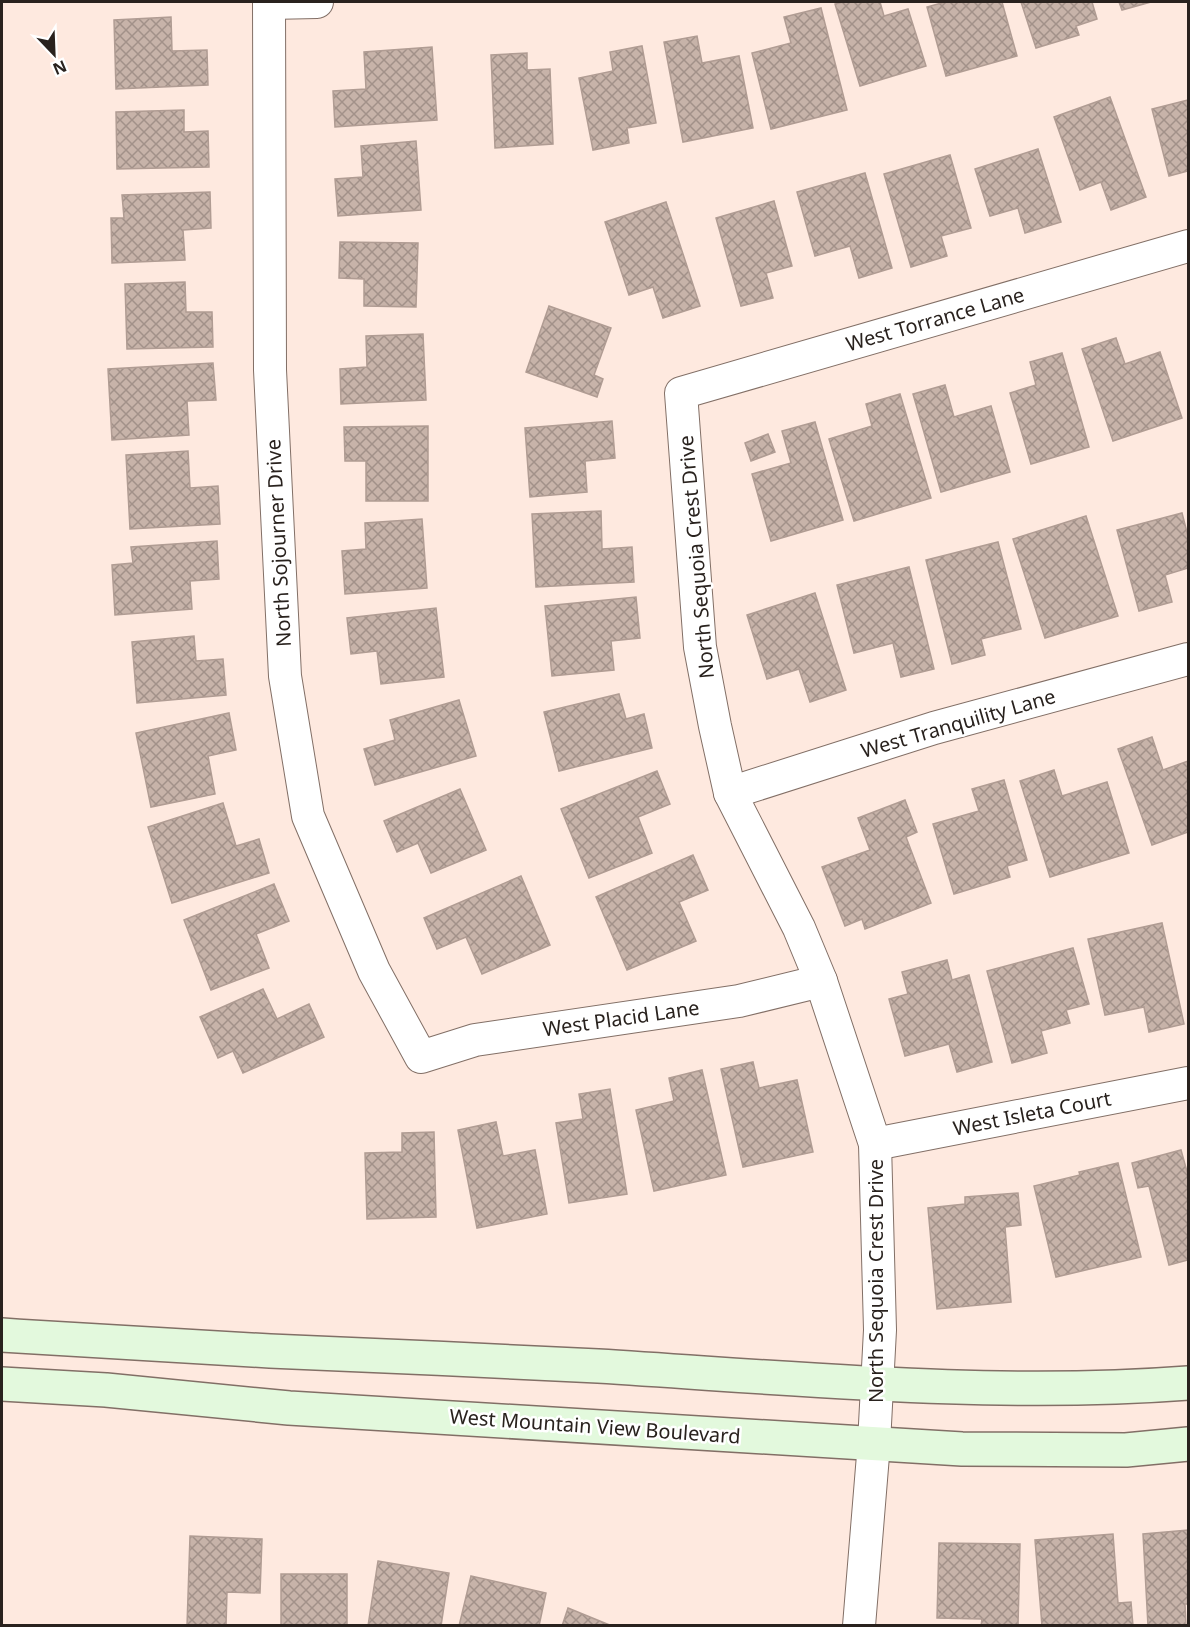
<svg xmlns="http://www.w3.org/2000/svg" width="1190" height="1627" font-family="'Noto Sans',sans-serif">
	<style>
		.building { fill: url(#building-cross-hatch); stroke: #b09c93; stroke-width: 1.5 }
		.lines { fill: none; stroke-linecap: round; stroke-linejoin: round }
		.street-casing { stroke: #826f66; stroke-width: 34 }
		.secondary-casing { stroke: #826f66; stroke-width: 36 }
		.street { stroke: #fff; stroke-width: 32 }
		.secondary { stroke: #e3f9dd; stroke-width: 33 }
		.labels { text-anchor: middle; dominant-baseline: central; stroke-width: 5; stroke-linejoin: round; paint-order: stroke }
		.street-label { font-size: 20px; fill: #29221e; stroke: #fff }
	</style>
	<defs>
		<pattern id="building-cross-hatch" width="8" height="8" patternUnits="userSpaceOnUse" patternTransform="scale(1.5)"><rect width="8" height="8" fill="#c7b3a9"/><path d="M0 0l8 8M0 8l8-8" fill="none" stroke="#a29189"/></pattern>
	</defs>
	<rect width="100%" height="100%" fill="#fee9df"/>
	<g class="building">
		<polygon points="843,2 880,2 884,16 908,9 926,66 860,86 835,4"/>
		<polygon points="945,2 1002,2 1017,56 946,76 927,7"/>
		<polygon points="1021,2 1092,2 1097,19 1076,26 1079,35 1036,48"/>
		<polygon points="1119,2 1151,2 1122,10"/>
		<polygon points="821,8 847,110 771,129 752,53 791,43 784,17"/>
		<polygon points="171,17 172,51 207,50 208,85 116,89 114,20"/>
		<polygon points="697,36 702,63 739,56 753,128 683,142 664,42"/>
		<polygon points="642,46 656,123 627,128 629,143 593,150 579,78 613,71 610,52"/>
		<polygon points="432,47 437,120 335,127 333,91 366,89 364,52"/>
		<polygon points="527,53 527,70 550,69 553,144 495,148 491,55"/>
		<polygon points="1110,97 1146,197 1111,210 1101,182 1080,190 1054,117"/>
		<polygon points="1188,100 1188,171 1169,176 1152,109"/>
		<polygon points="184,110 184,132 208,131 209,167 117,169 116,112"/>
		<polygon points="416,141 421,210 338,216 335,179 363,177 361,146"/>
		<polygon points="1038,149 1061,222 1025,233 1018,208 990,216 975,169"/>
		<polygon points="950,155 971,228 941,236 947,256 911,267 884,174"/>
		<polygon points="865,173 892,268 859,278 850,246 815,256 797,192"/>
		<polygon points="210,192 211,228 183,230 185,260 112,263 111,218 124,218 122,195"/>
		<polygon points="774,201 792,266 766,273 773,298 741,306 716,218"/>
		<polygon points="666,202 700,306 663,318 653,287 629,295 605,222"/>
		<polygon points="340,242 418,243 416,307 364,306 364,279 339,278"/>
		<polygon points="185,282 186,312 212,312 213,347 127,349 125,284"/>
		<polygon points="549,306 611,328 594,375 603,379 597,397 526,372"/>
		<polygon points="423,334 426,400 341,404 340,369 367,367 366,336"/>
		<polygon points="1116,338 1125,364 1160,352 1182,418 1113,441 1082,349"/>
		<polygon points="1062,353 1089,447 1031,464 1010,393 1036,385 1030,362"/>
		<polygon points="213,363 216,400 187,401 189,435 112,440 108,369"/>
		<polygon points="945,385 954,417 991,406 1010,472 941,492 913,394"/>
		<polygon points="900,394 931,498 854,521 829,439 872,426 866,404"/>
		<polygon points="612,421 615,458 585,461 587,492 530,497 525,428"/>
		<polygon points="815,422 843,520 771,541 752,474 791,463 782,431"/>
		<polygon points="428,426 428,501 366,501 366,461 345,461 344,427"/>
		<polygon points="768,434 775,452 751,461 745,443"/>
		<polygon points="188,451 190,488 218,486 220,524 130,529 126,455"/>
		<polygon points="601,511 602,549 632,547 634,582 536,587 532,514"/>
		<polygon points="1182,513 1188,536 1188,568 1165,575 1172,602 1139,611 1117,530"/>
		<polygon points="1086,516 1118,616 1045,638 1013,539"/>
		<polygon points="422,519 427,588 345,594 342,551 366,549 365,523"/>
		<polygon points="217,541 219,579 190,581 192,609 115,615 112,565 133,563 131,547"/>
		<polygon points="998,542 1021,629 981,639 985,655 952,664 926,560"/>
		<polygon points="909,567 934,669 901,677 893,643 854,653 837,585"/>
		<polygon points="815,593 846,690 810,702 799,669 767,679 747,615"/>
		<polygon points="636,597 640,638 611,641 614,670 552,676 545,606"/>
		<polygon points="436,608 444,677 381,684 377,651 351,654 347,618"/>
		<polygon points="194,636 196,661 223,659 226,695 137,703 132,642"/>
		<polygon points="619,694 626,719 644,714 652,748 559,771 544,712"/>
		<polygon points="459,700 476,756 375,785 364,749 395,740 390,720"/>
		<polygon points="229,713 236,750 208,756 215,794 151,807 136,733"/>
		<polygon points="1152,737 1163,770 1188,761 1188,832 1152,845 1118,749"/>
		<polygon points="1054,770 1062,796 1107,782 1129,853 1050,877 1020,781"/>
		<polygon points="657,771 670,804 638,817 652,853 589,878 561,809"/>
		<polygon points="1004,780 1027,860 1007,866 1010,877 954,894 933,824 979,811 972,789"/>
		<polygon points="460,789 486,850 431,873 418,843 397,852 384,821"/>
		<polygon points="905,800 917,832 906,837 931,903 865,929 862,919 845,926 822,867 870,850 858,818"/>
		<polygon points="223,803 236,846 259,839 269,873 172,903 148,827"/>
		<polygon points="693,855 708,890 679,902 696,941 627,970 596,897"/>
		<polygon points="521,876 550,945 482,974 466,937 437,949 424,918"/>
		<polygon points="274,884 289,921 256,934 269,968 211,990 184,920"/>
		<polygon points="1162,923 1184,1024 1149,1032 1144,1007 1105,1015 1088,939"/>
		<polygon points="1073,948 1089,1004 1066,1010 1070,1023 1041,1031 1047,1053 1012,1063 987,971"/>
		<polygon points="947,960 952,980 969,975 992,1062 957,1072 949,1044 905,1056 889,999 908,994 902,972"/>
		<polygon points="263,989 277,1019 309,1004 324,1037 243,1073 233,1051 218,1058 200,1017"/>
		<polygon points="753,1062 759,1088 797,1080 813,1152 743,1167 721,1069"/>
		<polygon points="702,1070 726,1175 654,1191 636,1110 674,1101 669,1078"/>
		<polygon points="610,1089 627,1194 569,1203 556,1123 583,1119 579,1094"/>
		<polygon points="496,1122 503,1156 535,1150 547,1214 477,1228 458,1130"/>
		<polygon points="434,1132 436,1217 367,1219 365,1153 402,1152 402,1133"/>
		<polygon points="1181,1150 1188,1175 1188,1260 1169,1265 1149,1186 1138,1188 1132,1163"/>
		<polygon points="1118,1163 1141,1257 1056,1277 1034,1186 1080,1175 1079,1172"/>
		<polygon points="1018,1193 1021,1225 1005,1227 1011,1302 937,1309 928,1208 965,1204 965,1197"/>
		<polygon points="1188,1530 1188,1604 1185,1604 1186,1626 1148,1626 1143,1534"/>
		<polygon points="1113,1534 1118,1603 1131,1602 1133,1626 1042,1626 1035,1540"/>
		<polygon points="190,1536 262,1539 260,1593 227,1592 226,1626 187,1626"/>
		<polygon points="939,1543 1020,1544 1018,1626 981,1626 982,1619 937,1618"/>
		<polygon points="378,1561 449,1573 441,1626 368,1626"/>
		<rect x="281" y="1574" width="66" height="52"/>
		<polygon points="471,1576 546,1593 539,1626 459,1626"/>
		<polygon points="568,1608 612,1626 562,1626"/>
	</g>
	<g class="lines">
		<defs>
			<g id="street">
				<polyline points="269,2 270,370 285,676 308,816 374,971 421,1057 475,1040 739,1001 821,981"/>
				<polyline points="269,3 317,2"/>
				<polyline points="730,793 934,728 1188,659"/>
				<polyline points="875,1144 1188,1083"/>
				<polyline points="859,1626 874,1443 880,1330 875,1144 821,981 799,928 730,793 715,726 700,647 681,393 1188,246"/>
			</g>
			<g id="secondary">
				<path d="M2 1335C91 1341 180 1346 270 1351 379 1356 489 1360 598 1366 794 1378 992 1398 1188 1383"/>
				<polyline points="2,1384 106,1390 289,1408 962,1449 1126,1450 1188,1444"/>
			</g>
		</defs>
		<use href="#street" class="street-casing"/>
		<use href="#secondary" class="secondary-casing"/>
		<use href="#street" class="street"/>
		<use href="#secondary" class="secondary"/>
	</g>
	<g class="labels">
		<g class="street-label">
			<text transform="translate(935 319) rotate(-16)">West Torrance Lane</text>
			<text transform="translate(278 543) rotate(-93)">North Sojourner Drive</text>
			<text transform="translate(696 557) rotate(-95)">North Sequoia Crest Drive</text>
			<text transform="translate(958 723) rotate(-16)">West Tranquility Lane</text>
			<text transform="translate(621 1018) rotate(-8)">West Placid Lane</text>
			<text transform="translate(1032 1113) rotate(-11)">West Isleta Court</text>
			<text transform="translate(875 1281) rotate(-90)">North Sequoia Crest Drive</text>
			<text transform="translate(595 1426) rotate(4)">West Mountain View Boulevard</text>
		</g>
	</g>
	<rect width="1190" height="1627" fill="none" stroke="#29221e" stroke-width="6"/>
	<g transform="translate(54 54) rotate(157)" stroke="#ffffff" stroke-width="4.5" paint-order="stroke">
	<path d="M0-4.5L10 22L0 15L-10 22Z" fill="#29221e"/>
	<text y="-9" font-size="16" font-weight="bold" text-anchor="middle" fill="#29221e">N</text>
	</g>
</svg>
